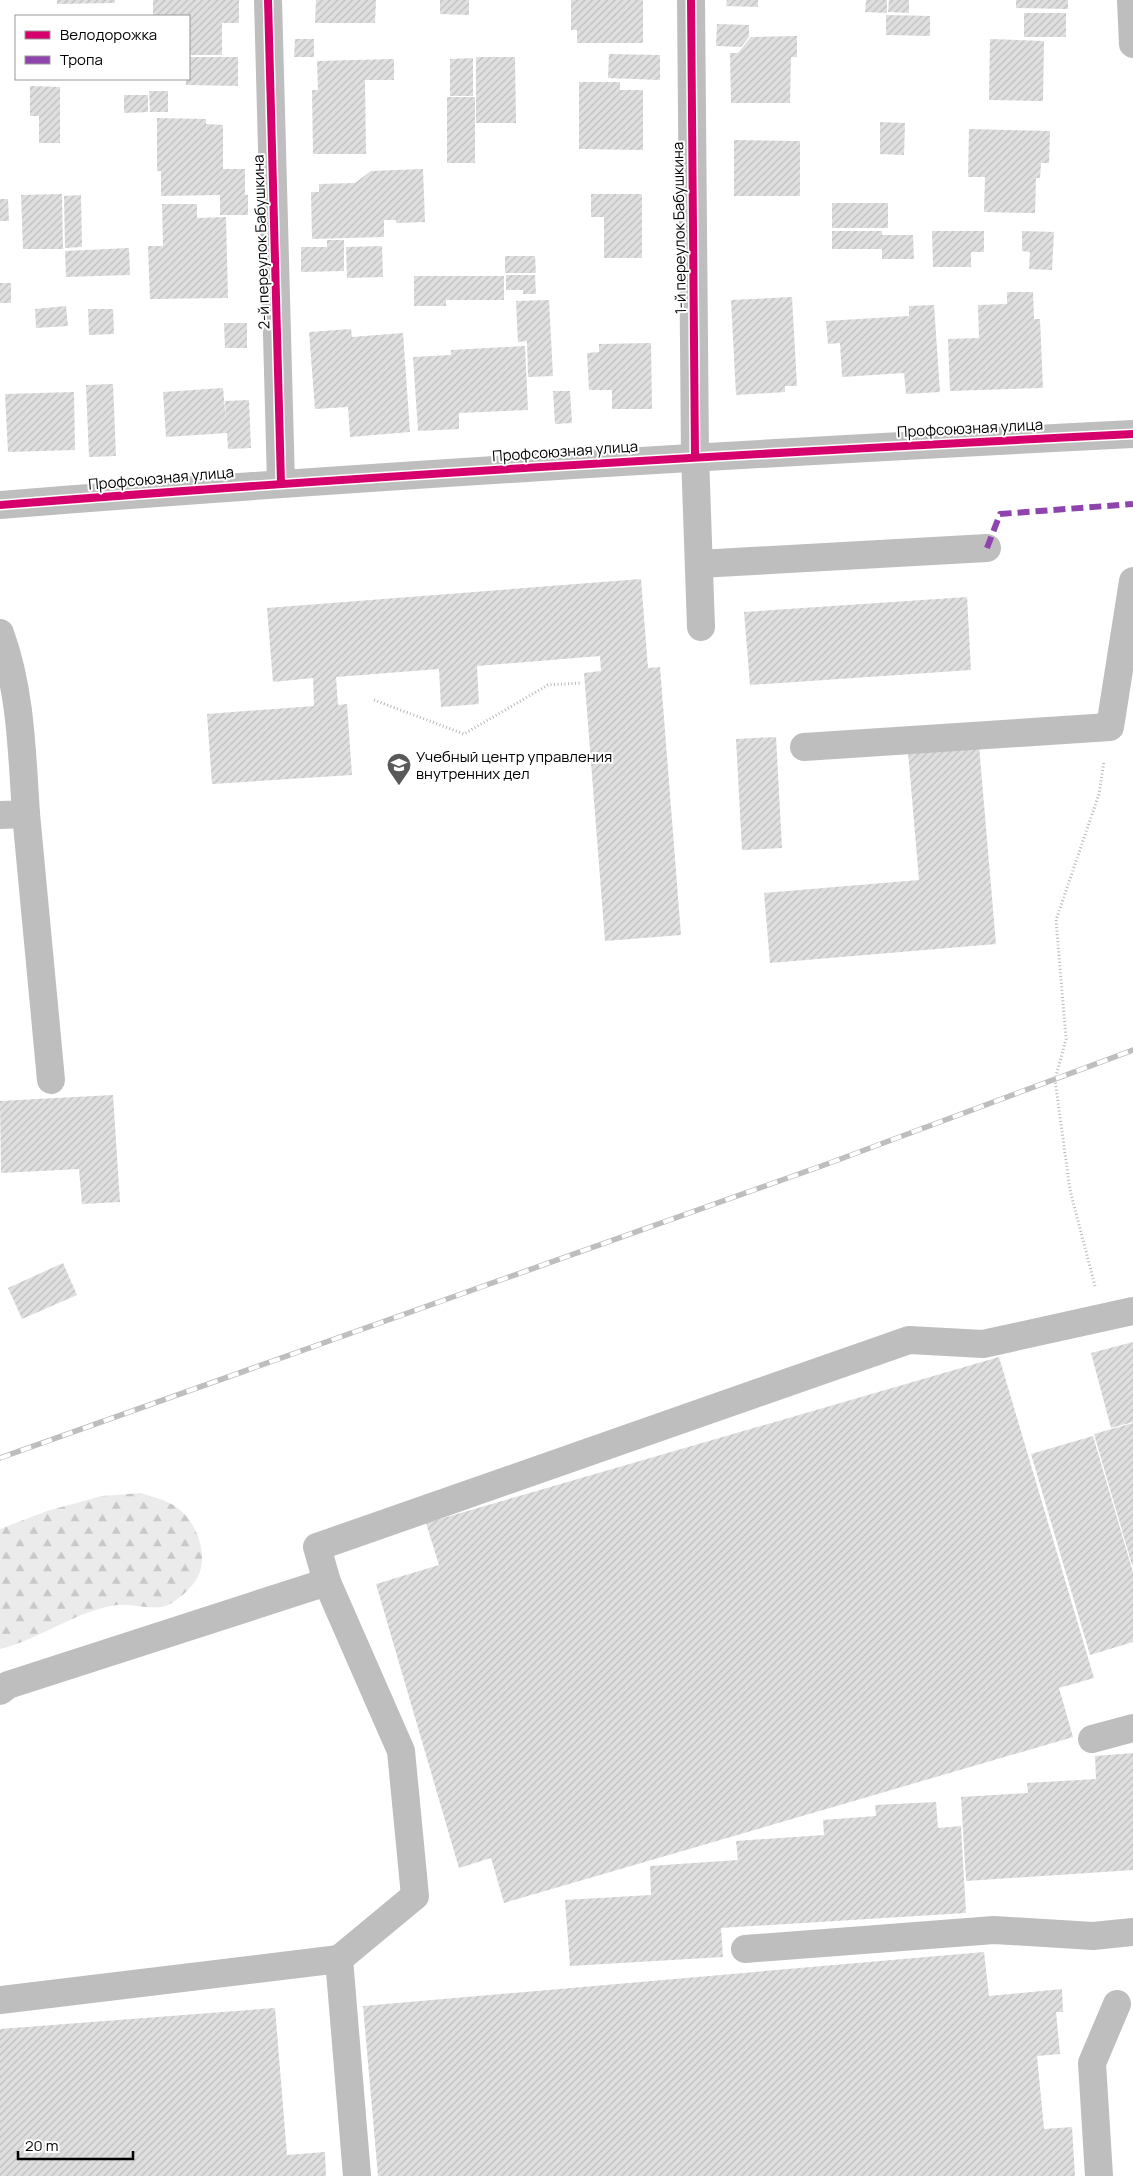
<svg xmlns="http://www.w3.org/2000/svg" width="1133" height="2176" font-family="Manrope,sans-serif">
	<style>
		.forest { fill: url(#forest-firs) }
		.building { fill: url(#building-hatch) }
		.lines { fill: none; stroke-linecap: round; stroke-linejoin: round }
		.path { stroke: #b9b9b9; stroke-width: 3; stroke-dasharray: 1 2.5; stroke-linecap: butt }
		.minor { stroke: #bebebe; stroke-width: 28 }
		.rail-casing { stroke: #bebebe; stroke-width: 5.5 }
		.rail { stroke: #fff; stroke-width: 4; stroke-dasharray: 11; stroke-linecap: butt }
		.quiet { stroke: #8e44ad; stroke-width: 6; stroke-dasharray: 12 6; stroke-linecap: butt }
		.cycleway-casing { stroke: #fff; stroke-width: 11 }
		.cycleway { stroke: #d6006c; stroke-width: 8 }
		.labels { text-anchor: middle; dominant-baseline: central; stroke-width: 4; stroke-linejoin: round; paint-order: stroke }
		.street-label { font-size: 15px; fill: #000; stroke: #fff }
		.poi-label { font-size: 15px; fill: #000; stroke: #fff; text-anchor: start }
	</style>
	<defs>
		<pattern id="forest-firs" width="22" height="20" patternUnits="userSpaceOnUse" patternTransform="scale(1.25)"><rect width="22" height="20" fill="#ebebeb"/><path d="M5 1l3.5 6h-7zM16 11l3.5 6h-7z" fill="#c8c8c8"/></pattern>
		<pattern id="building-hatch" width="6" height="6" patternUnits="userSpaceOnUse" patternTransform="scale(1.25)"><rect width="6" height="6" fill="#dfdfdf"/><path d="M-1 1l2-2M0 6l6-6M5 7l2-2" fill="none" stroke="#bebebe"/></pattern>
	</defs>
	<rect width="100%" height="100%" fill="#fff"/>
	<path class="forest" d="M141 1493C152 1497 167 1500 176 1507 196 1520 210 1556 197 1578 191 1589 181 1597 170 1604 156 1612 133 1603 117 1605 75 1611 41 1639 0 1649V1529L47 1511 102 1496Z"/>
	<g class="building">
		<polygon points="57,0 115,0 115,3 57,4"/>
		<polygon points="153,0 239,0 239,23 222,23 222,55 190,55 189,16 153,16"/>
		<polygon points="316,0 376,0 375,23 315,23"/>
		<polygon points="440,0 469,0 469,15 440,14"/>
		<polygon points="571,0 643,0 643,43 577,43 577,30 571,30"/>
		<polygon points="727,0 758,0 758,7 726,6"/>
		<polygon points="866,0 887,0 887,13 865,12"/>
		<polygon points="889,0 909,0 909,13 888,12"/>
		<polygon points="1016,0 1068,0 1068,9 1016,8"/>
		<rect x="1024" y="13" width="42" height="24"/>
		<polygon points="886,15 930,16 930,36 886,35"/>
		<polygon points="717,24 749,25 749,37 741,47 716,46"/>
		<polygon points="797,36 797,57 791,57 790,103 731,103 730,53 738,53 751,37"/>
		<polygon points="295,39 314,39 314,57 294,57"/>
		<polygon points="990,39 1044,41 1043,101 989,100"/>
		<polygon points="609,54 660,55 660,80 608,78"/>
		<polygon points="189,57 238,57 238,86 186,85 186,79 189,79"/>
		<polygon points="476,57 515,57 516,123 476,123"/>
		<polygon points="473,58 473,96 450,96 450,59"/>
		<polygon points="394,59 394,80 365,80 366,154 313,154 312,90 318,90 317,61"/>
		<polygon points="579,82 620,82 620,90 643,90 643,150 579,149"/>
		<polygon points="30,86 60,87 60,143 39,143 39,116 30,116"/>
		<polygon points="149,91 168,91 168,112 150,112"/>
		<polygon points="124,95 148,95 148,112 124,113"/>
		<rect x="447" y="97" width="28" height="66"/>
		<polygon points="157,118 206,119 206,124 223,125 223,169 245,169 245,195 248,195 248,215 220,215 220,195 161,196 161,171 157,171"/>
		<polygon points="880,122 905,123 904,155 880,154"/>
		<polygon points="969,129 1050,131 1049,163 1041,163 1040,178 1036,178 1035,213 984,212 985,177 968,177"/>
		<polygon points="734,140 800,141 800,196 734,196"/>
		<polygon points="423,169 425,222 396,223 396,220 384,220 384,237 312,239 311,192 319,192 319,184 355,183 371,171"/>
		<polygon points="62,194 63,249 23,249 21,195"/>
		<polygon points="591,194 642,194 642,258 604,258 604,217 591,217"/>
		<polygon points="81,195 82,247 65,248 64,196"/>
		<polygon points="0,199 8,199 9,221 0,221"/>
		<rect x="832" y="203" width="56" height="25"/>
		<polygon points="162,204 197,204 197,218 226,217 228,298 150,299 148,246 163,246"/>
		<polygon points="832,231 882,231 882,235 913,235 914,259 882,259 882,249 832,249"/>
		<polygon points="932,231 984,231 984,252 971,252 971,267 933,267"/>
		<polygon points="1022,231 1054,232 1052,270 1029,269 1030,252 1022,251"/>
		<polygon points="327,240 344,240 344,271 301,272 301,247 327,247"/>
		<polygon points="382,246 383,277 347,278 346,247"/>
		<polygon points="129,248 130,275 66,277 65,251"/>
		<polygon points="505,256 535,256 536,273 505,273"/>
		<polygon points="506,275 535,275 536,294 523,294 523,290 506,290"/>
		<polygon points="414,276 504,276 504,300 446,300 446,306 414,306"/>
		<rect x="0" y="283" width="11" height="20"/>
		<polygon points="1007,292 1033,292 1034,319 1040,319 1043,388 950,391 948,339 979,338 978,305 1007,304"/>
		<polygon points="792,297 797,386 785,386 785,392 736,395 731,300"/>
		<polygon points="549,300 553,376 528,377 527,341 518,342 516,301"/>
		<polygon points="934,305 940,392 906,394 904,373 842,377 840,343 828,344 826,321 909,316 909,306"/>
		<polygon points="66,306 68,326 36,328 35,309"/>
		<polygon points="88,309 113,309 114,334 89,335"/>
		<polygon points="224,323 247,323 247,348 225,348"/>
		<polygon points="351,329 352,337 403,333 410,432 350,437 348,407 315,409 309,332"/>
		<polygon points="651,343 652,409 612,409 612,390 589,390 587,353 599,352 599,344"/>
		<polygon points="525,346 528,410 459,413 459,429 418,431 413,357 451,355 451,350"/>
		<polygon points="113,384 116,456 89,457 86,385"/>
		<polygon points="223,388 226,422 225,401 249,400 251,448 228,449 227,433 166,437 163,392"/>
		<polygon points="553,391 570,391 572,423 555,424"/>
		<polygon points="74,392 75,450 8,452 5,394"/>
		<polygon points="641,579 648,668 660,667 681,935 605,941 584,673 601,671 600,656 477,666 479,704 441,707 439,669 336,677 338,705 347,704 352,775 212,784 207,714 314,706 313,678 273,682 267,608"/>
		<polygon points="967,597 971,670 750,685 744,612"/>
		<polygon points="776,737 782,848 742,850 736,739"/>
		<polygon points="979,746 996,944 770,963 764,893 919,880 908,752"/>
		<polygon points="113,1095 120,1202 82,1204 79,1169 1,1173 0,1101"/>
		<polygon points="63,1263 77,1295 22,1319 8,1288"/>
		<polygon points="1133,1342 1133,1422 1111,1428 1091,1353"/>
		<polygon points="999,1357 1094,1678 1059,1688 1073,1737 504,1903 491,1858 459,1868 376,1584 439,1565 426,1523"/>
		<polygon points="1133,1423 1133,1565 1132,1565 1094,1434"/>
		<polygon points="1093,1436 1133,1572 1133,1642 1090,1655 1031,1454"/>
		<polygon points="1133,1753 1133,1870 966,1881 961,1797 1028,1793 1027,1783 1096,1779 1095,1756"/>
		<polygon points="936,1802 938,1828 961,1826 966,1913 721,1928 723,1957 570,1966 565,1900 651,1895 650,1866 738,1860 736,1841 824,1835 823,1820 876,1816 875,1805"/>
		<polygon points="984,1952 989,1996 1062,1989 1063,2012 1056,2012 1060,2054 1037,2056 1044,2129 1072,2127 1075,2176 378,2176 363,2006"/>
		<polygon points="275,2008 287,2155 325,2152 326,2176 0,2176 0,2029"/>
	</g>
	<g class="lines">
		<g class="path">
			<polyline points="374,700 464,734 548,685 581,683"/>
			<polyline points="1095,1286 1070,1190 1055,1080 1066,1039 1056,920 1099,794 1104,761"/>
		</g>
		<g class="minor">
			<polyline points="268,0 281,483"/>
			<polyline points="691,0 695,456 701,627"/>
			<polyline points="1131,0 1133,44"/>
			<path d="M0 505C377 475 755 453 1133 434"/>
			<polyline points="699,564 987,548"/>
			<path d="M0 633C21 690 22 754 26 814L0 815"/>
			<polyline points="804,747 1110,727 1133,581"/>
			<polyline points="26,814 51,1080"/>
			<polyline points="0,1691 8,1685 327,1582"/>
			<polyline points="1092,1739 1133,1728"/>
			<polyline points="745,1949 994,1930 1093,1936 1133,1932"/>
			<polyline points="0,2000 339,1959"/>
			<polyline points="357,2176 339,1959 415,1896 401,1751 327,1582 317,1547 909,1340 983,1344 1133,1311"/>
			<polyline points="1099,2176 1092,2063 1117,2004"/>
		</g>
		<defs>
			<polyline id="rail" points="0,1458 827,1164 1133,1050"/>
		</defs>
		<use href="#rail" class="rail-casing"/>
		<use href="#rail" class="rail"/>
		<polyline class="quiet" points="987,548 1000,514 1133,504"/>
		<defs>
			<g id="cycleway">
				<polyline points="268,0 281,483"/>
				<polyline points="691,0 695,456"/>
				<path d="M0 505C377 475 755 453 1133 434"/>
			</g>
		</defs>
		<use href="#cycleway" class="cycleway-casing"/>
		<use href="#cycleway" class="cycleway"/>
	</g>
	<defs>
		<symbol id="university-pin" viewBox="-11 -11 22 30"><path d="M0 17L-7.5 6A9.5 9.5 0 1 1 7.5 6Z" fill="#595959" stroke="#fff"/><path d="M0-5L7-2L0 1L-7-2ZM-4 1L0 2.5L4 1V4Q0 6-4 4Z" fill="#fff"/></symbol>
	</defs>
	<g fill-rule="evenodd">
		<use href="#university-pin" x="385" y="751" width="28" height="38"/>
	</g>
	<g class="labels">
		<g class="street-label">
			<text transform="translate(679 228) rotate(-91)">1-й переулок Бабушкина</text>
			<text transform="translate(261 242) rotate(-92)">2-й переулок Бабушкина</text>
			<text transform="translate(970 428) rotate(-3)">Профсоюзная улица</text>
			<text transform="translate(565 451) rotate(-4)">Профсоюзная улица</text>
			<text transform="translate(161 478) rotate(-5)">Профсоюзная улица</text>
		</g>
		<g class="poi-label">
			<text x="416" y="756">Учебный центр управления<tspan x="416" dy="17">внутренних дел</tspan></text>
		</g>
	</g>
	<rect x="15" y="15" width="175" height="65" fill="#ffffff" stroke="#999999"/>
	<rect x="25" y="31" width="25" height="8" fill="#d6006c" stroke="#999999"/>
	<text x="60" y="40" font-size="15" fill="#000000">Велодорожка</text>
	<rect x="25" y="56" width="25" height="8" fill="#8e44ad" stroke="#999999"/>
	<text x="60" y="65" font-size="15" fill="#000000">Тропа</text>
	<path d="M18 2151v8h115v-8" fill="none" stroke="#000000" stroke-width="2.5"/>
	<text x="25" y="2151" font-size="15" fill="#000000" stroke="#ffffff" stroke-width="4" paint-order="stroke">20 m</text>
</svg>
